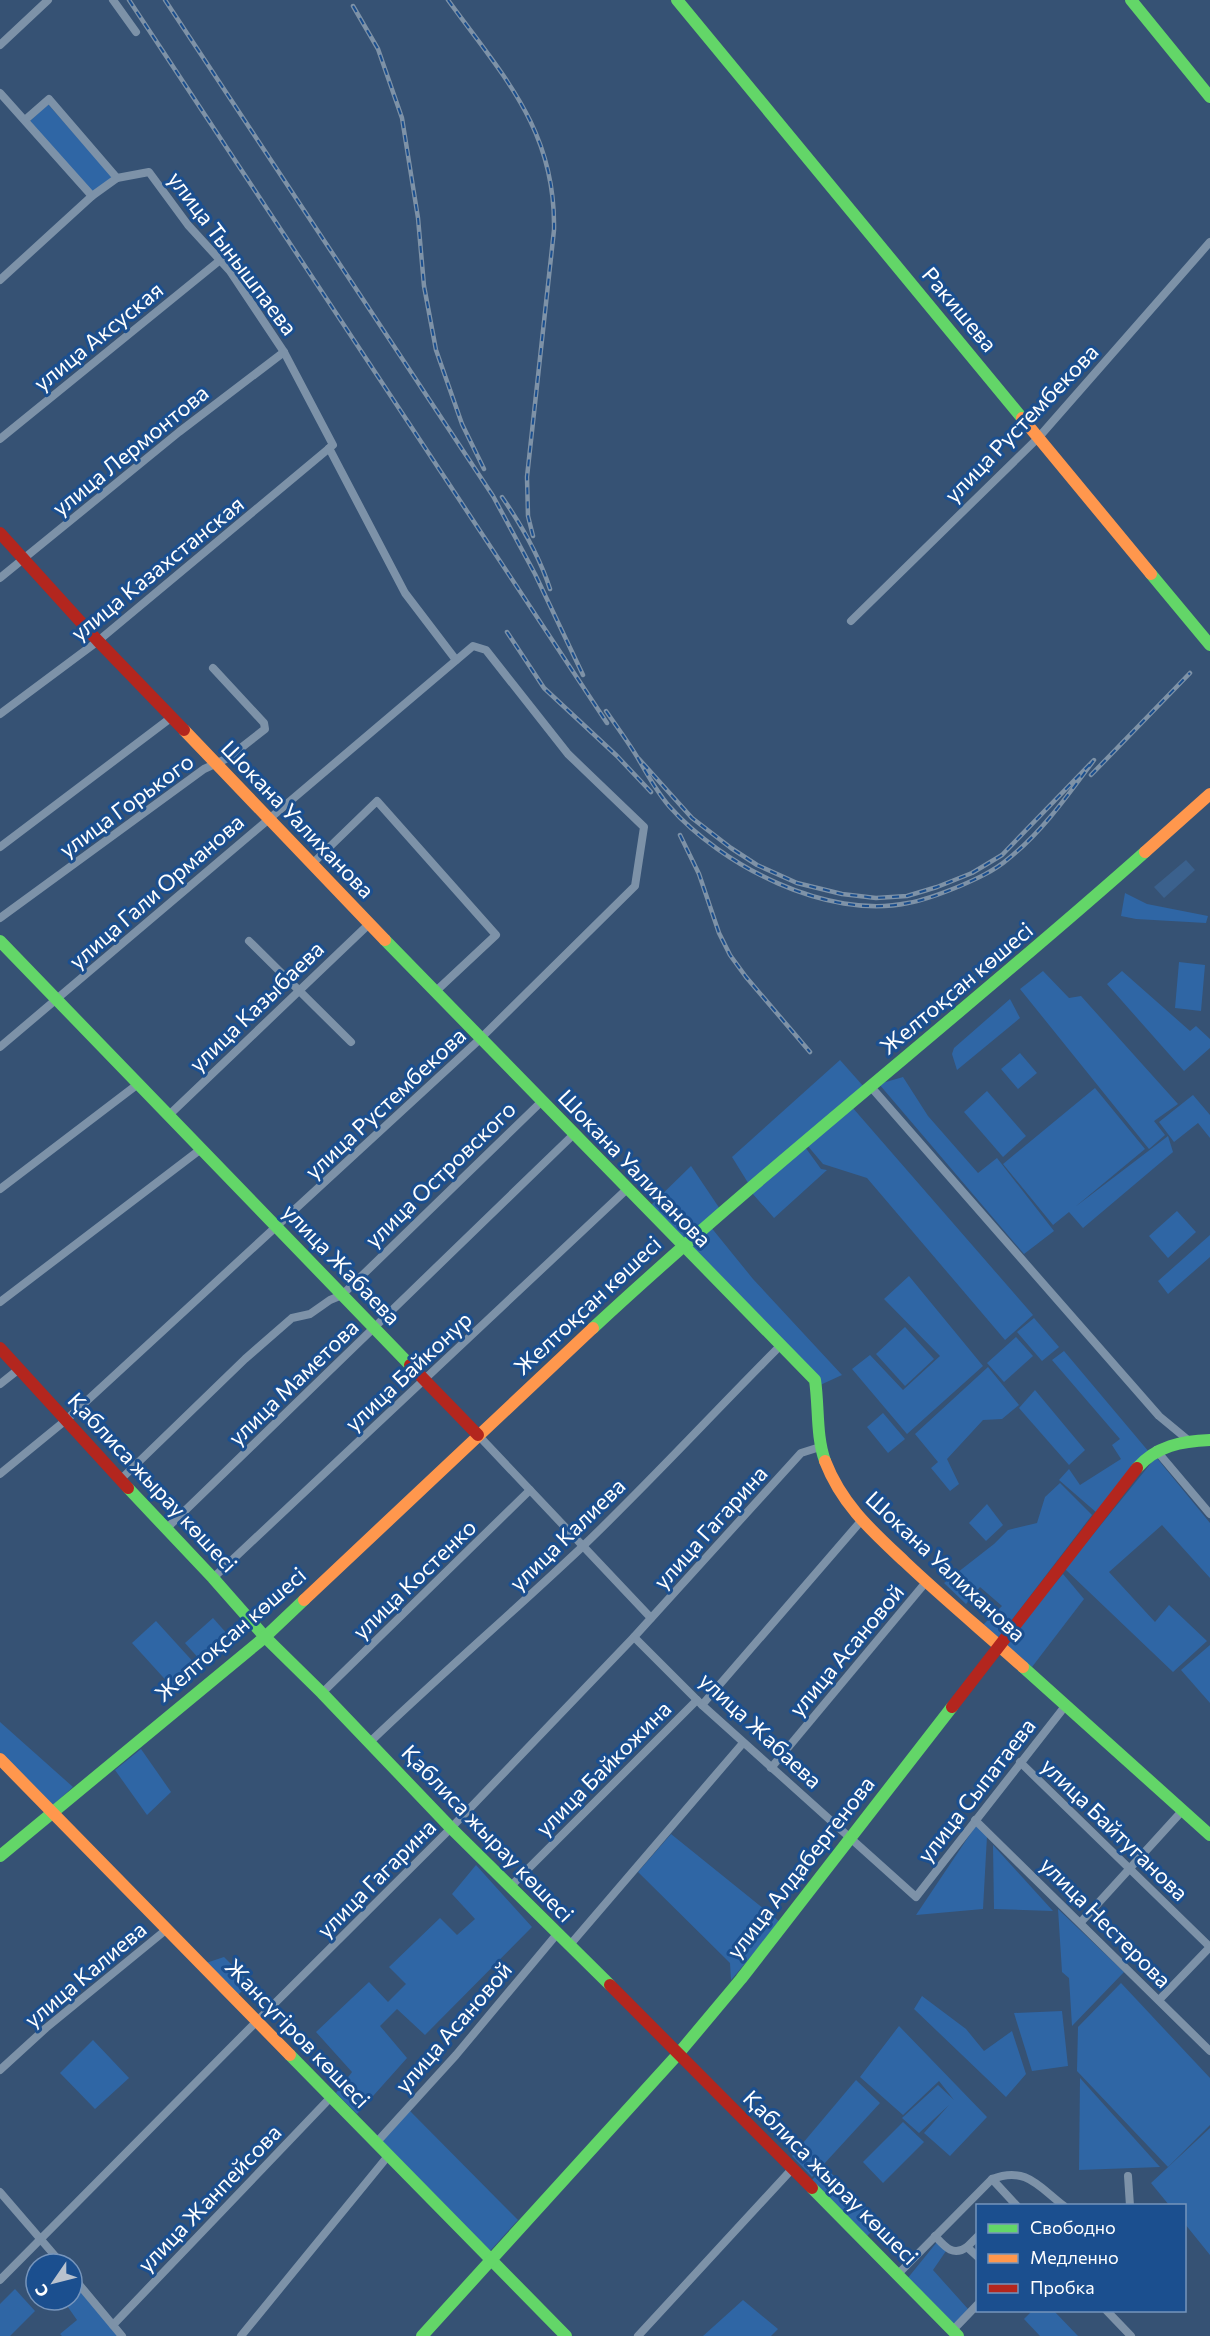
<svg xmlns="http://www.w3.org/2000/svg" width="1210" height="2336" font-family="Commissioner,sans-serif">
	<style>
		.green { fill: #2f66a5 }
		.water { fill: #3b618d }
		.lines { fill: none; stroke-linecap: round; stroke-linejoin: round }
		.street { stroke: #7d92a8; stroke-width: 8 }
		.fast { stroke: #63d668; stroke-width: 12 }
		.slow { stroke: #ff974d; stroke-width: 12 }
		.jam { stroke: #b3261e; stroke-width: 12 }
		.rail-casing { stroke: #7e92a7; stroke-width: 4.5 }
		.rail { stroke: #1b4f8f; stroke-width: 2; stroke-dasharray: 7; stroke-linecap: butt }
		.labels { text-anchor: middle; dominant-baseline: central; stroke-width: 6; stroke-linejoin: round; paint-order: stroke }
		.street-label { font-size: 22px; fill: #fff; stroke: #1b4f8f }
	</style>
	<rect width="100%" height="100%" fill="#365274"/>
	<g class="green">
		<polygon points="48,104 113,178 92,193 30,121"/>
		<polygon points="1125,893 1147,904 1208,916 1206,923 1136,919 1121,916"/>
		<polygon points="1179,962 1205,965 1201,1011 1175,1008"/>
		<polygon points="1043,971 1069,998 1081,996 1178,1104 1154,1121 1165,1135 1149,1149 1020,989"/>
		<polygon points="1122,971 1190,1031 1196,1026 1210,1039 1210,1048 1184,1071 1107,984"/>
		<polygon points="1010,999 1020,1018 957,1070 952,1054 954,1048"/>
		<polygon points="1020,1053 1037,1073 1018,1089 1001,1069"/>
		<polygon points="840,1060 864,1087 750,1186 732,1157"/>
		<polygon points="903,1077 928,1116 978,1173 997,1158 1054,1231 1024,1254 879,1084"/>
		<polygon points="1095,1088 1145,1149 1075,1207 1168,1136 1173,1152 1083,1228 1069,1212 1053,1225 1003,1164"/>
		<polygon points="987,1091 1026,1136 1003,1157 964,1112"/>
		<polygon points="1193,1095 1210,1115 1210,1138 1198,1123 1174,1142 1159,1122"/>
		<polygon points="852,1107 1033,1315 1005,1340 867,1178 823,1164 807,1145"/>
		<polygon points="805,1147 821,1169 827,1170 774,1218 752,1193"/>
		<polygon points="691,1166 720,1209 683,1240 650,1206"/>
		<polygon points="1177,1211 1196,1232 1168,1258 1149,1236"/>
		<polygon points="710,1226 753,1279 842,1375 818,1386 685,1246"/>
		<polygon points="1210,1235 1210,1257 1168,1294 1158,1281"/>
		<polygon points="909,1276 983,1366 907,1434 852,1369 870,1355 903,1390 940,1356 884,1299"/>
		<polygon points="1034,1318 1059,1347 1042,1361 1017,1332"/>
		<polygon points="905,1327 934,1359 905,1386 876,1354"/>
		<polygon points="1016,1337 1033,1356 1004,1382 987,1363"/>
		<polygon points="1064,1351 1149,1452 1097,1513 1059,1480 1069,1469 1080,1485 1121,1459 1112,1445 1120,1439 1052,1360"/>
		<polygon points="988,1367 1019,1405 1002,1419 983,1420 947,1459 959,1484 950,1491 931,1468 938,1462 915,1434"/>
		<polygon points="1035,1390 1085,1450 1069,1465 1019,1408"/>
		<polygon points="883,1413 905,1439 888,1453 867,1427"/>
		<polygon points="1156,1457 1210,1523 1210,1578 1162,1525 1109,1572 1155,1622 1169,1605 1207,1641 1173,1672 1065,1569"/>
		<polygon points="1060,1483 1092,1515 998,1638 983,1625 1002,1606 980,1587 966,1604 944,1583 994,1544 1008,1530 1037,1523 1045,1497"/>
		<polygon points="987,1504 1003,1525 986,1541 969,1523"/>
		<polygon points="1063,1574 1084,1599 1032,1667 1002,1642"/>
		<polygon points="213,1618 229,1636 201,1661 185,1643"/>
		<polygon points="156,1621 196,1665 172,1687 132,1643"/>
		<polygon points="1210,1645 1210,1703 1181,1670"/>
		<polygon points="0,1722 73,1787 52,1806 0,1753"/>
		<polygon points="141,1749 171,1792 147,1815 115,1770"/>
		<polygon points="977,1824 987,1836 983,1909 916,1915"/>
		<polygon points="671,1834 780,1922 731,1980 730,1963 638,1872"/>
		<polygon points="993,1845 1053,1911 994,1909"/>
		<polygon points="476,1865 532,1927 425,2035 397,2009 380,2026 407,2058 357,2114 336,2093 352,2072 316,2032 369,1982 388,2002 406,1984 389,1967 440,1918 457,1935 475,1919 452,1894"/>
		<polygon points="1058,1909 1124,1972 1072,2026 1069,1978 1062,1972"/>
		<polygon points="224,1957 250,1983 237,1996 206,1963"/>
		<polygon points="1121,1983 1210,2078 1210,2125 1168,2167 1077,2071 1078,2027"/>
		<polygon points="922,1996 966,2029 984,2051 1012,2031 1026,2074 1006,2097 914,2009"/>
		<polygon points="1062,2011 1068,2066 1032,2071 1014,2013"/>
		<polygon points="899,2026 987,2117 950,2156 924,2133 949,2105 919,2133 902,2118 938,2085 954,2100 939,2081 903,2115 860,2077"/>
		<polygon points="93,2040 129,2078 95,2109 60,2073"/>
		<polygon points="1080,2078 1160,2167 1079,2170"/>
		<polygon points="856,2080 880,2103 812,2177 792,2156"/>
		<polygon points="409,2110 518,2220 490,2251 381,2142"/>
		<polygon points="903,2122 924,2142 883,2183 863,2162"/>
		<polygon points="1210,2128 1210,2255 1185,2224 1184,2206 1169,2205 1151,2183"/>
		<polygon points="825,2167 881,2222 867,2236 812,2180"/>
		<polygon points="937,2242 946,2251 933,2270 968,2309 953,2326 907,2279"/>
		<polygon points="72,2282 119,2336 62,2336 60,2334 77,2320 63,2300 58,2302 56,2300 72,2300"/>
		<polygon points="15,2289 35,2311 10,2336 0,2336 0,2304"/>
		<polygon points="743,2300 778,2329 771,2336 703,2336"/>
		<polygon points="1032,2311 1054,2311 1078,2336 1040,2336 1024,2319"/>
	</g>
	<polygon class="water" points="1186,860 1195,870 1164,898 1154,887"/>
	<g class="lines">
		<g class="street">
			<polyline points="113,0 136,32"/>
			<polyline points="0,45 48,0"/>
			<polyline points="0,93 92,196"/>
			<polyline points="25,120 49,99 117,178"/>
			<polyline points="0,280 92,196 117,178 149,172 188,225 230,271 284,352 333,445 98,641 0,714"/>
			<polyline points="0,439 219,261"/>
			<polyline points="329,448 405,593 456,660"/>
			<polyline points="0,578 179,432 284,352"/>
			<polyline points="851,621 1039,437 1210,242"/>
			<polyline points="0,847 172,717"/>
			<polyline points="313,863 377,801 496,935 435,992"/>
			<polyline points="0,918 204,769 228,758 265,729 264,723 213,668"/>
			<polyline points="249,941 351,1042"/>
			<polyline points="0,1047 473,646 486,650 568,754 644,827 635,886 480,1039 66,1420 0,1474"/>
			<polyline points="871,1087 1159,1416 1188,1440"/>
			<polyline points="168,1116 369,924"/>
			<polyline points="0,1189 138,1084"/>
			<polyline points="0,1302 201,1149"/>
			<polyline points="0,1384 19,1369"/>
			<polyline points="478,1435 651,1618"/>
			<polyline points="1156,1450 1210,1514"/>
			<polyline points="120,1480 245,1359 292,1318 310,1314 330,1300 342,1295 541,1102"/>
			<polyline points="166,1529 573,1135"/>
			<polyline points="213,1578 626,1190"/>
			<polyline points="634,1637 702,1705 916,1897 1066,1705"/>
			<polyline points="322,1693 530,1490"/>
			<polyline points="702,1705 861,1521"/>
			<path d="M370 1742C439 1676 511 1614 581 1548 650 1482 715 1411 782 1344"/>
			<polyline points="1020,1762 1210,1947"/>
			<polyline points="771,1768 926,1582"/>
			<polyline points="975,1820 1210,2051"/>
			<polyline points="510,1887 697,1700"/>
			<polyline points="1081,1922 1183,1810"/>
			<polyline points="569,1946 743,1743"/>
			<polyline points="1159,2000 1210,1947"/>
			<polyline points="0,2070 46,2028 167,1929"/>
			<polyline points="376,2143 456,2055 557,1934"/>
			<polyline points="1128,2176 1130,2206"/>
			<polyline points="992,2179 1017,2206"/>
			<polyline points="0,2192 62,2264"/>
			<path d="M935 2236C945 2247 953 2257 967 2247"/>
			<polyline points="978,2236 967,2247 978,2257"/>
			<path d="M898 2274 992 2179C1026 2166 1038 2186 1064 2206"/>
			<polyline points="72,2276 122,2336"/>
			<polyline points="0,2280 257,2021 451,1828 634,1637 801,1453 820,1447"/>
			<polyline points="1106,2310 1131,2336"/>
			<polyline points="113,2325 331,2097"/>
			<polyline points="953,2330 978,2304"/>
			<polyline points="241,2336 388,2156"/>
			<polyline points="638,2336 793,2168"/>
		</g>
		<g class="fast">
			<polyline points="677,0 1022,418"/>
			<polyline points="1131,0 1210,97"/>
			<polyline points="1151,574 1210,645"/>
			<path d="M385 940 815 1380C819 1407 816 1436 825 1461"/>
			<polyline points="0,941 410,1365"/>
			<path d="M593 1328C771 1163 963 1014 1145 852"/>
			<path d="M1137 1468C1156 1446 1182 1441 1210 1440"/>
			<polyline points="128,1488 213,1578 265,1637 322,1693 451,1828 610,1985"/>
			<polyline points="1023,1667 1210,1835"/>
			<polyline points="0,1856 265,1637 304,1600"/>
			<polyline points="290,2055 566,2336"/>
			<polyline points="812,2188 958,2336"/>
			<polyline points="422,2336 679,2053 741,1979 952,1707"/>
		</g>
		<g class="slow">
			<polyline points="1022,418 1151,574"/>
			<polyline points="184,730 385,940"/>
			<polyline points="1145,852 1210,794"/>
			<path d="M825 1461C842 1505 872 1531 905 1562 943 1598 984 1632 1023 1667"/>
			<polyline points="304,1600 593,1328"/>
			<polyline points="0,1759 290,2055"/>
		</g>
		<g class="jam">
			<polyline points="0,533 98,641 184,730"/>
			<polyline points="0,1348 128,1488"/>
			<polyline points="410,1365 478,1435"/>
			<polyline points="952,1707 1137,1468"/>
			<polyline points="610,1985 812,2188"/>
		</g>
		<defs>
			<g id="rail">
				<polyline points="129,0 607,723"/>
				<polyline points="165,0 493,496 535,574 583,675"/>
				<path d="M448 0C503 76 556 130 554 230L527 477 528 516 533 536"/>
				<polyline points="353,6 378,49 402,118 418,218 424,286 436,350 462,424 484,469"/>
				<path d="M502 497C522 526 539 555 550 589"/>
				<polyline points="507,632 544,688 617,756 651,792"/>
				<path d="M606 711C617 727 629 743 639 760 648 776 657 792 669 806 722 866 827 920 908 903 926 900 943 893 960 886 976 879 994 871 1008 859 1042 832 1068 795 1094 760L1002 855 972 873 937 887 907 896 876 898 842 894 797 883 757 865 731 848 692 818 639 759"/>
				<polyline points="1091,775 1190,673"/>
				<polyline points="680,835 699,874 719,933 730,955 746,977 810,1052"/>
			</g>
		</defs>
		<use href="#rail" class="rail-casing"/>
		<use href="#rail" class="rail"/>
	</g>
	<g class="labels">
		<g class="street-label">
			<text transform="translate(233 253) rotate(53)">улица Тынышпаева</text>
			<text transform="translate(960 309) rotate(50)">Ракишева</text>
			<text transform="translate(98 336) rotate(-39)">улица Аксуская</text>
			<text transform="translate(1021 423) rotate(-46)">улица Рустембекова</text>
			<text transform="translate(130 450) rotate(-39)">улица Лермонтова</text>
			<text transform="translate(157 568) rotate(-39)">улица Казахстанская</text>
			<text transform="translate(126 805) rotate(-36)">улица Горького</text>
			<text transform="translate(298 819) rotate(46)">Шокана Уалиханова</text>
			<text transform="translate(156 891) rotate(-41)">улица Гали Орманова</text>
			<text transform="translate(956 988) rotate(-40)">Желтоқсан көшесі</text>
			<text transform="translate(256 1006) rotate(-44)">улица Казыбаева</text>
			<text transform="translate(385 1103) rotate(-43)">улица Рустембекова</text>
			<text transform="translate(635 1168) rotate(46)">Шокана Уалиханова</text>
			<text transform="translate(440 1174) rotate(-44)">улица Островского</text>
			<text transform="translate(342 1264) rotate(46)">улица Жабаева</text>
			<text transform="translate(587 1305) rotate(-43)">Желтоқсан көшесі</text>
			<text transform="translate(408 1371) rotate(-43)">улица Байконур</text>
			<text transform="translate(293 1382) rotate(-44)">улица Маметова</text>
			<text transform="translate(153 1482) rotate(47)">Қаблиса жырау көшесі</text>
			<text transform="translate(710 1527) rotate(-48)">улица Гагарина</text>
			<text transform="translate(567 1534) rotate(-44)">улица Калиева</text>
			<text transform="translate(946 1566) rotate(43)">Шокана Уалиханова</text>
			<text transform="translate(414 1579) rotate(-44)">улица Костенко</text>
			<text transform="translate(230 1634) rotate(-41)">Желтоқсан көшесі</text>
			<text transform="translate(846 1650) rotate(-50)">улица Асановой</text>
			<text transform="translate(761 1730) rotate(43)">улица Жабаева</text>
			<text transform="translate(603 1768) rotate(-45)">улица Байкожина</text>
			<text transform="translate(976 1790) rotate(-52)">улица Сыпатаева</text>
			<text transform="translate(1115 1829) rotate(44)">улица Байтуганова</text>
			<text transform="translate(488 1833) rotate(46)">Қаблиса жырау көшесі</text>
			<text transform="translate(800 1867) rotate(-52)">улица Алдабергенова</text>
			<text transform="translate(376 1878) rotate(-45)">улица Гагарина</text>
			<text transform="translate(1106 1922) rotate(45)">улица Нестерова</text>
			<text transform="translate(85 1974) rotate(-40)">улица Калиева</text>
			<text transform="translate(453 2027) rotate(-49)">улица Асановой</text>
			<text transform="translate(298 2033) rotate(46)">Жансүгіров көшесі</text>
			<text transform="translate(831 2177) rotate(45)">Қаблиса жырау көшесі</text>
			<text transform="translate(209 2198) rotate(-46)">улица Жанпейсова</text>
		</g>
	</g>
	<rect x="976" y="2204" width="210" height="108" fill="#1b4f8f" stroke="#7695bc" stroke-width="1.5"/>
	<rect x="988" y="2224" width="30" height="9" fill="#63d668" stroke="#7695bc" stroke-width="1.5"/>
	<text x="1030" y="2234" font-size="18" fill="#ffffff">Свободно</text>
	<rect x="988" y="2254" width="30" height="9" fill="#ff974d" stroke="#7695bc" stroke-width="1.5"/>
	<text x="1030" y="2264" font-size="18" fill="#ffffff">Медленно</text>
	<rect x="988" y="2284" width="30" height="9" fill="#b3261e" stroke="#7695bc" stroke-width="1.5"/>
	<text x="1030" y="2294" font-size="18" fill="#ffffff">Пробка</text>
	<g transform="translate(54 2282) rotate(235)"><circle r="28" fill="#1b4f8f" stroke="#7695bc" stroke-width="1.5"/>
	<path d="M0-4.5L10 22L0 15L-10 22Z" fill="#b9c2ce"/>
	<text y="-9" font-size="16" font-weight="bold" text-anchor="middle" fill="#ffffff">С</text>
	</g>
</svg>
